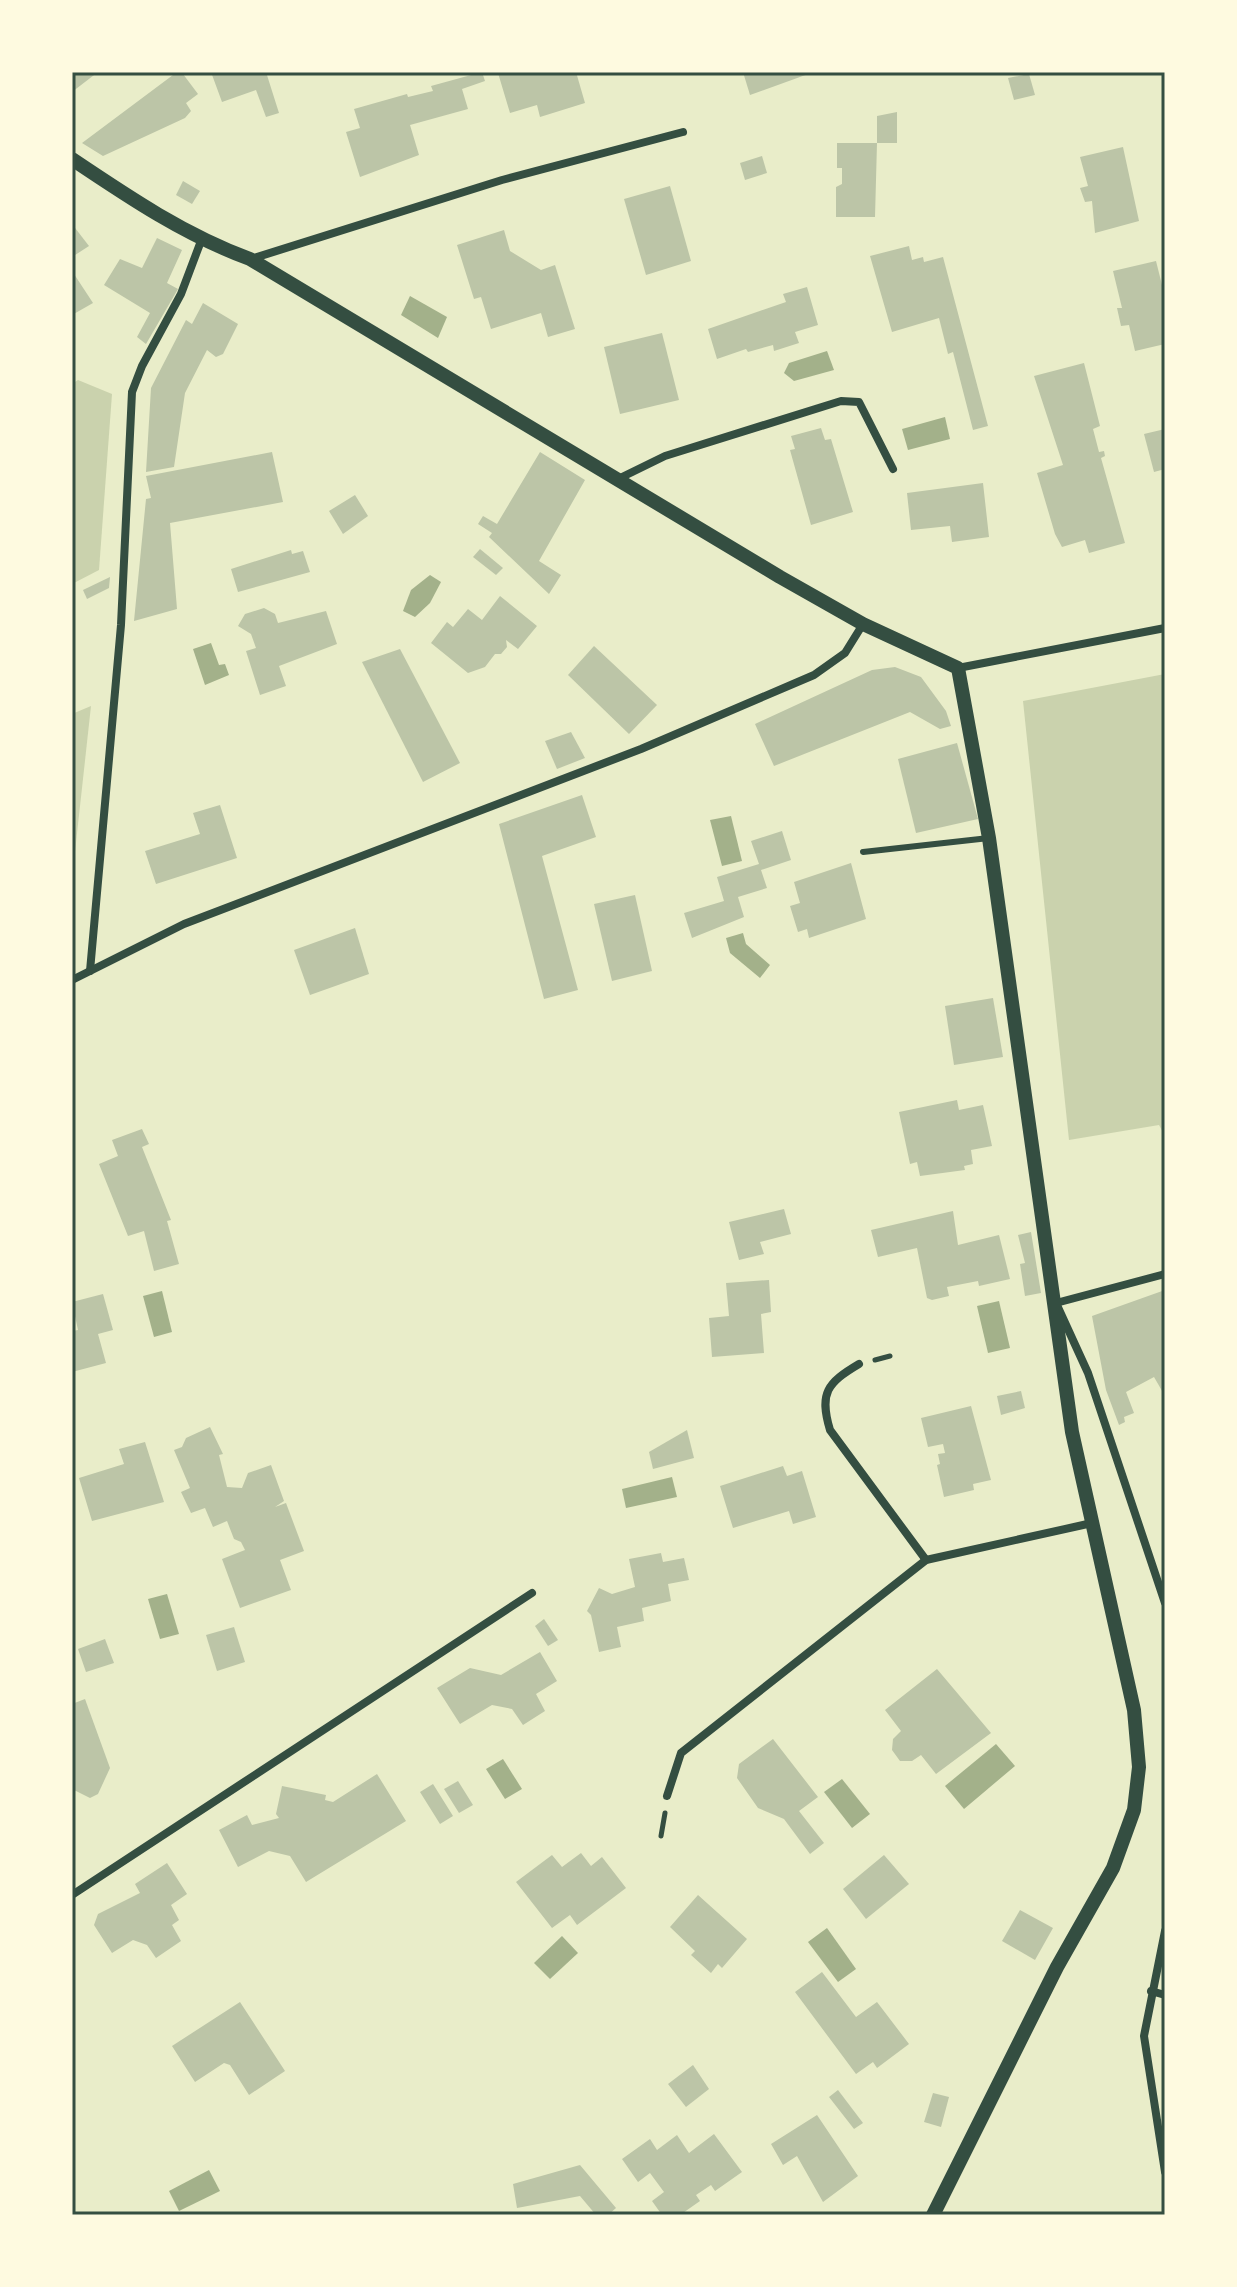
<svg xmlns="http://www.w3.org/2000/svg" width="1237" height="2287" font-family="Roboto,sans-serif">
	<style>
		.green { fill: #cad2ad }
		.water { fill: #a3b18a }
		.building { fill: #bcc5a7 }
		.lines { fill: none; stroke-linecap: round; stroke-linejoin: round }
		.path { stroke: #344e41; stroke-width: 5 }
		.service { stroke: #344e41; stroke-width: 6 }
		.minor { stroke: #344e41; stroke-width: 8 }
		.tertiary { stroke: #344e41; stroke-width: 14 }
		.neatline { fill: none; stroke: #344e41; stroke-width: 3 }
	</style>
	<rect width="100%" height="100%" fill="#e9edc9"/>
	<g class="green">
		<polygon points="78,380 112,394 99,570 72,584 72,384"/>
		<polygon points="1165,674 1165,1136 1159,1125 1069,1140 1023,701"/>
		<polygon points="91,706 72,879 72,714"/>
	</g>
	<g class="water">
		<polygon points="410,296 447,317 438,338 401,315"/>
		<polygon points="827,351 834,370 794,381 784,373 789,363"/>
		<polygon points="945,417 950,439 908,450 902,429"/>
		<polygon points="430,575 441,582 430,603 415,617 403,611 411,590"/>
		<polygon points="211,643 219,665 225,664 229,675 205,685 193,649"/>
		<polygon points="731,816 742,861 722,866 710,820"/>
		<polygon points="743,933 746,944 770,965 760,978 730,953 726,938"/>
		<polygon points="162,1291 172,1332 154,1337 143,1296"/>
		<polygon points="999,1301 1010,1348 988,1353 977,1306"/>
		<polygon points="672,1477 677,1497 626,1508 622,1489"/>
		<polygon points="167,1594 179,1634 160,1639 148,1599"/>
		<polygon points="996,1744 1015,1766 964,1809 945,1786"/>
		<polygon points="503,1759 522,1789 505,1799 486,1769"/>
		<polygon points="842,1779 870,1814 852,1828 824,1792"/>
		<polygon points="827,1928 856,1969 838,1982 808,1942"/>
		<polygon points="562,1936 578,1953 550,1979 534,1963"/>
		<polygon points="209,2170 220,2191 179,2211 169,2191"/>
	</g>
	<g class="building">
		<polygon points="72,72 98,72 72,92"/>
		<polygon points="177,72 183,74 198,94 186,103 191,111 185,118 103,156 82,143"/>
		<polygon points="211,72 266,72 279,113 266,117 256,90 222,102"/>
		<polygon points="482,72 485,81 462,89 468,109 410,125 419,155 360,177 346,132 360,128 354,109 407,94 408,97 433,91 431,86"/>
		<polygon points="502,72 576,72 585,103 540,117 537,105 510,113 498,73"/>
		<polygon points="743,72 811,72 811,73 750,95"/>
		<polygon points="1029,74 1035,95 1014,100 1008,78"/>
		<polygon points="897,112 897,143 877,143 877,116"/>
		<polygon points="837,143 877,143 875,217 836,217 836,187 842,184 842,168 837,168"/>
		<polygon points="1123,147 1139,221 1095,233 1092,201 1085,202 1080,188 1088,186 1080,157"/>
		<polygon points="762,156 767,173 745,180 740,163"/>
		<polygon points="183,181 200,191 192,204 176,195"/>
		<polygon points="670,186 691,261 646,275 624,199"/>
		<polygon points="72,224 89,246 72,257"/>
		<polygon points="504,230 510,251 541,270 555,265 575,329 548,337 541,313 491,329 481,297 474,299 457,245"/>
		<polygon points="157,238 182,250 167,283 178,289 146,344 137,337 150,313 104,285 120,259 142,268"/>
		<polygon points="909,246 912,260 923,257 924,262 943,257 988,426 973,430 953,352 948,354 939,318 892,332 870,256"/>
		<polygon points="1156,261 1165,297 1165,344 1135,351 1129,325 1121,326 1117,308 1122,308 1113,271"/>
		<polygon points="72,271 93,303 72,315"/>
		<polygon points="807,287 818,325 795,332 799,343 774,351 773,345 748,352 746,349 717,359 708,329 786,302 783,294"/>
		<polygon points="203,303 238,324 223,354 216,357 207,350 185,393 174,467 146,472 151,388 186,320 192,324"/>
		<polygon points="662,333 679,400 620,414 604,347"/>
		<polygon points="1084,363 1100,426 1093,429 1099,452 1104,451 1105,456 1101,458 1125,543 1089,553 1085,540 1062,547 1055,534 1037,473 1063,465 1034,376"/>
		<polygon points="821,428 825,440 831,439 853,512 811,525 790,450 795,449 791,436"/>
		<polygon points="1165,429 1165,469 1154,472 1144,434"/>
		<polygon points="272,452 283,502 170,523 177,609 134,621 146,499 151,498 146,476"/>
		<polygon points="540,452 585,480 539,561 561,575 549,594 489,537 492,533 478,524 483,516 497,524"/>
		<polygon points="983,483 989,537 952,542 950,526 911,530 907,493"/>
		<polygon points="355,495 368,516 343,534 329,511"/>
		<polygon points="480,549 503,568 496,575 473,557"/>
		<polygon points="291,550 292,554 303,551 310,572 238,592 231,569"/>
		<polygon points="110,577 109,588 87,599 83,590"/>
		<polygon points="500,596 537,626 518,649 506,640 507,647 501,654 495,654 485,667 468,673 431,643 447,622 453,627 468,609 482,620"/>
		<polygon points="264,608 275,614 278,623 326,611 337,644 279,666 286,686 260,695 246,651 256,648 251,634 238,626 245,614"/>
		<polygon points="594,646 657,705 629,734 568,675"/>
		<polygon points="400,649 460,763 423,782 362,662"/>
		<polygon points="895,667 921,677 946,711 951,726 940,729 910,712 774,766 755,724 872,670"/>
		<polygon points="571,732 585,758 557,769 545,741"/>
		<polygon points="957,743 978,819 916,833 898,759"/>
		<polygon points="582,795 596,837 542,856 578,990 544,999 499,824"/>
		<polygon points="220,805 237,858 156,884 145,851 200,834 193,813"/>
		<polygon points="782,831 791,860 761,870 767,888 738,897 744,917 692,938 684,913 724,901 717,877 759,864 751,841"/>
		<polygon points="851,863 866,919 809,938 807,929 798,932 790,906 800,903 794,882"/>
		<polygon points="635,895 652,971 612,981 594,904"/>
		<polygon points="355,928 369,974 310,995 294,950"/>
		<polygon points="993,998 1003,1057 954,1065 945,1006"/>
		<polygon points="957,1100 959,1110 983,1105 992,1146 971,1150 973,1164 964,1166 965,1170 920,1176 917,1162 910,1164 899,1112"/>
		<polygon points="142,1129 149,1144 142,1147 171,1220 167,1221 179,1264 154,1271 144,1231 128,1236 99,1164 118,1156 112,1140"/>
		<polygon points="784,1209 791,1234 760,1242 764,1254 739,1260 729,1222"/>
		<polygon points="953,1211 958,1245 999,1235 1010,1279 979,1286 978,1281 947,1287 949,1296 932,1300 927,1298 917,1248 878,1257 871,1230"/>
		<polygon points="1031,1232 1041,1293 1025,1296 1020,1264 1025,1263 1018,1235"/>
		<polygon points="769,1280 771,1312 761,1314 764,1353 712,1357 709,1318 729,1316 726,1283"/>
		<polygon points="1165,1290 1165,1396 1154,1377 1126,1392 1134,1413 1124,1417 1125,1422 1119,1425 1106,1390 1092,1316"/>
		<polygon points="103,1294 113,1330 98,1334 106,1363 72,1372 72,1331 78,1330 72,1302"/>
		<polygon points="1021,1391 1025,1408 1001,1415 997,1396"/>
		<polygon points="971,1406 991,1480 973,1484 974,1490 944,1497 937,1465 940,1464 938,1454 945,1453 943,1444 928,1447 921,1418"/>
		<polygon points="210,1427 223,1454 219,1455 227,1487 242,1488 248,1473 271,1465 284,1501 275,1507 286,1503 304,1551 280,1560 291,1590 240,1608 222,1559 245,1550 241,1542 234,1539 227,1521 213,1527 205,1508 191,1513 181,1492 190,1488 174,1450 182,1447 186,1438"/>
		<polygon points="687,1430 694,1458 653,1469 649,1452"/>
		<polygon points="145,1442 164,1502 92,1521 79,1478 124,1464 119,1449"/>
		<polygon points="783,1466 787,1476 802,1471 816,1517 793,1524 789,1511 733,1528 720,1486"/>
		<polygon points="661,1553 663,1562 684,1558 689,1580 668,1584 671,1601 642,1608 644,1621 617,1627 621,1647 599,1652 591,1615 587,1611 599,1588 612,1594 635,1587 629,1559"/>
		<polygon points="544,1619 558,1640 548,1646 535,1626"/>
		<polygon points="234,1627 245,1662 217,1671 206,1635"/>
		<polygon points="105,1639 114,1663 86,1672 78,1649"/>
		<polygon points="540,1652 557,1681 536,1694 545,1711 523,1725 512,1709 492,1705 460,1724 437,1688 470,1668 501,1675"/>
		<polygon points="937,1669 991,1733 936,1774 921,1755 912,1761 900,1761 892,1750 893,1739 901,1731 885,1710"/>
		<polygon points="85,1699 110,1768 98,1794 90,1798 72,1789 72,1704"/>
		<polygon points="773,1739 818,1797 799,1811 824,1843 810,1854 784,1819 758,1808 737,1778 739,1764"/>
		<polygon points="377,1774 406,1821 306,1882 290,1856 269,1851 238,1867 219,1830 247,1815 252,1825 279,1818 276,1814 282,1786 326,1795 325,1800 333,1802"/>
		<polygon points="458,1781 473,1805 459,1813 444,1789"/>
		<polygon points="433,1784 453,1816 440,1824 420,1792"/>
		<polygon points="581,1853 591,1866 602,1857 626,1888 577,1925 570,1915 552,1928 516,1882 552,1855 562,1867"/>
		<polygon points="884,1855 909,1884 866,1919 843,1889"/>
		<polygon points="167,1863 187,1894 171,1905 179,1920 172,1925 181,1941 156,1958 147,1945 133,1940 112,1953 94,1925 98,1914 140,1893 135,1884"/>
		<polygon points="698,1895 747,1939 722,1968 718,1964 711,1973 691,1955 695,1951 670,1927"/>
		<polygon points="1020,1910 1053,1928 1035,1960 1002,1941"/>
		<polygon points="822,1972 856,2017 877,2002 909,2044 877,2068 873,2062 856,2074 795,1992"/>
		<polygon points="240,2002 285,2071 249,2095 230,2065 224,2063 195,2082 172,2046"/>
		<polygon points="693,2065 709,2089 686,2107 668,2084"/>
		<polygon points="838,2090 863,2123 854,2129 829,2097"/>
		<polygon points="933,2093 949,2097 941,2127 924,2122"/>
		<polygon points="817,2115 858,2176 823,2202 797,2156 783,2165 771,2144"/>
		<polygon points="714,2134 742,2172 715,2191 711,2185 696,2195 700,2201 680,2215 662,2215 652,2201 664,2192 650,2173 638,2182 622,2159 650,2139 657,2150 677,2135 689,2153"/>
		<polygon points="580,2165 616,2208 608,2215 596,2215 580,2196 517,2208 513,2184"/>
	</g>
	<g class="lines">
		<g class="path">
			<polyline points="875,1360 890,1356"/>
			<polyline points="661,1836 665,1813"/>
		</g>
		<polyline class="service" points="863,852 989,838"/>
		<g class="minor">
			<polyline points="251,259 502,180 683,132"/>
			<polyline points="618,479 665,456 841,401 859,402 893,469"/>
			<polyline points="958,668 1165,628"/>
			<polyline points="90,971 121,625 132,392 142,366 181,294 201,241"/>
			<polyline points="72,980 184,924 641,749 814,675 845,653 863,624"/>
			<polyline points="1165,1274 1056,1303 1088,1373 1165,1603"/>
			<path d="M859 1364C827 1383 819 1393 830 1430L926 1560"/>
			<polyline points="667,1796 681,1753 926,1560 1092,1523"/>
			<polyline points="72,1895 532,1593"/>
			<polyline points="1165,1931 1144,2036 1165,2172"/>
			<polyline points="1151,1991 1165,1995"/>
		</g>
		<path class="tertiary" d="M72 159C130 198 185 235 250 259L780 577 863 624 958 668 989 838 1072 1432 1134 1710 1139 1767 1134 1810 1113 1868 1057 1967 933 2215"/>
	</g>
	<rect width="1237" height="2287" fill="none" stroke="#fefae0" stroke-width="148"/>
	<rect x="74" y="74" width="1089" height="2139" class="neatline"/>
</svg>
